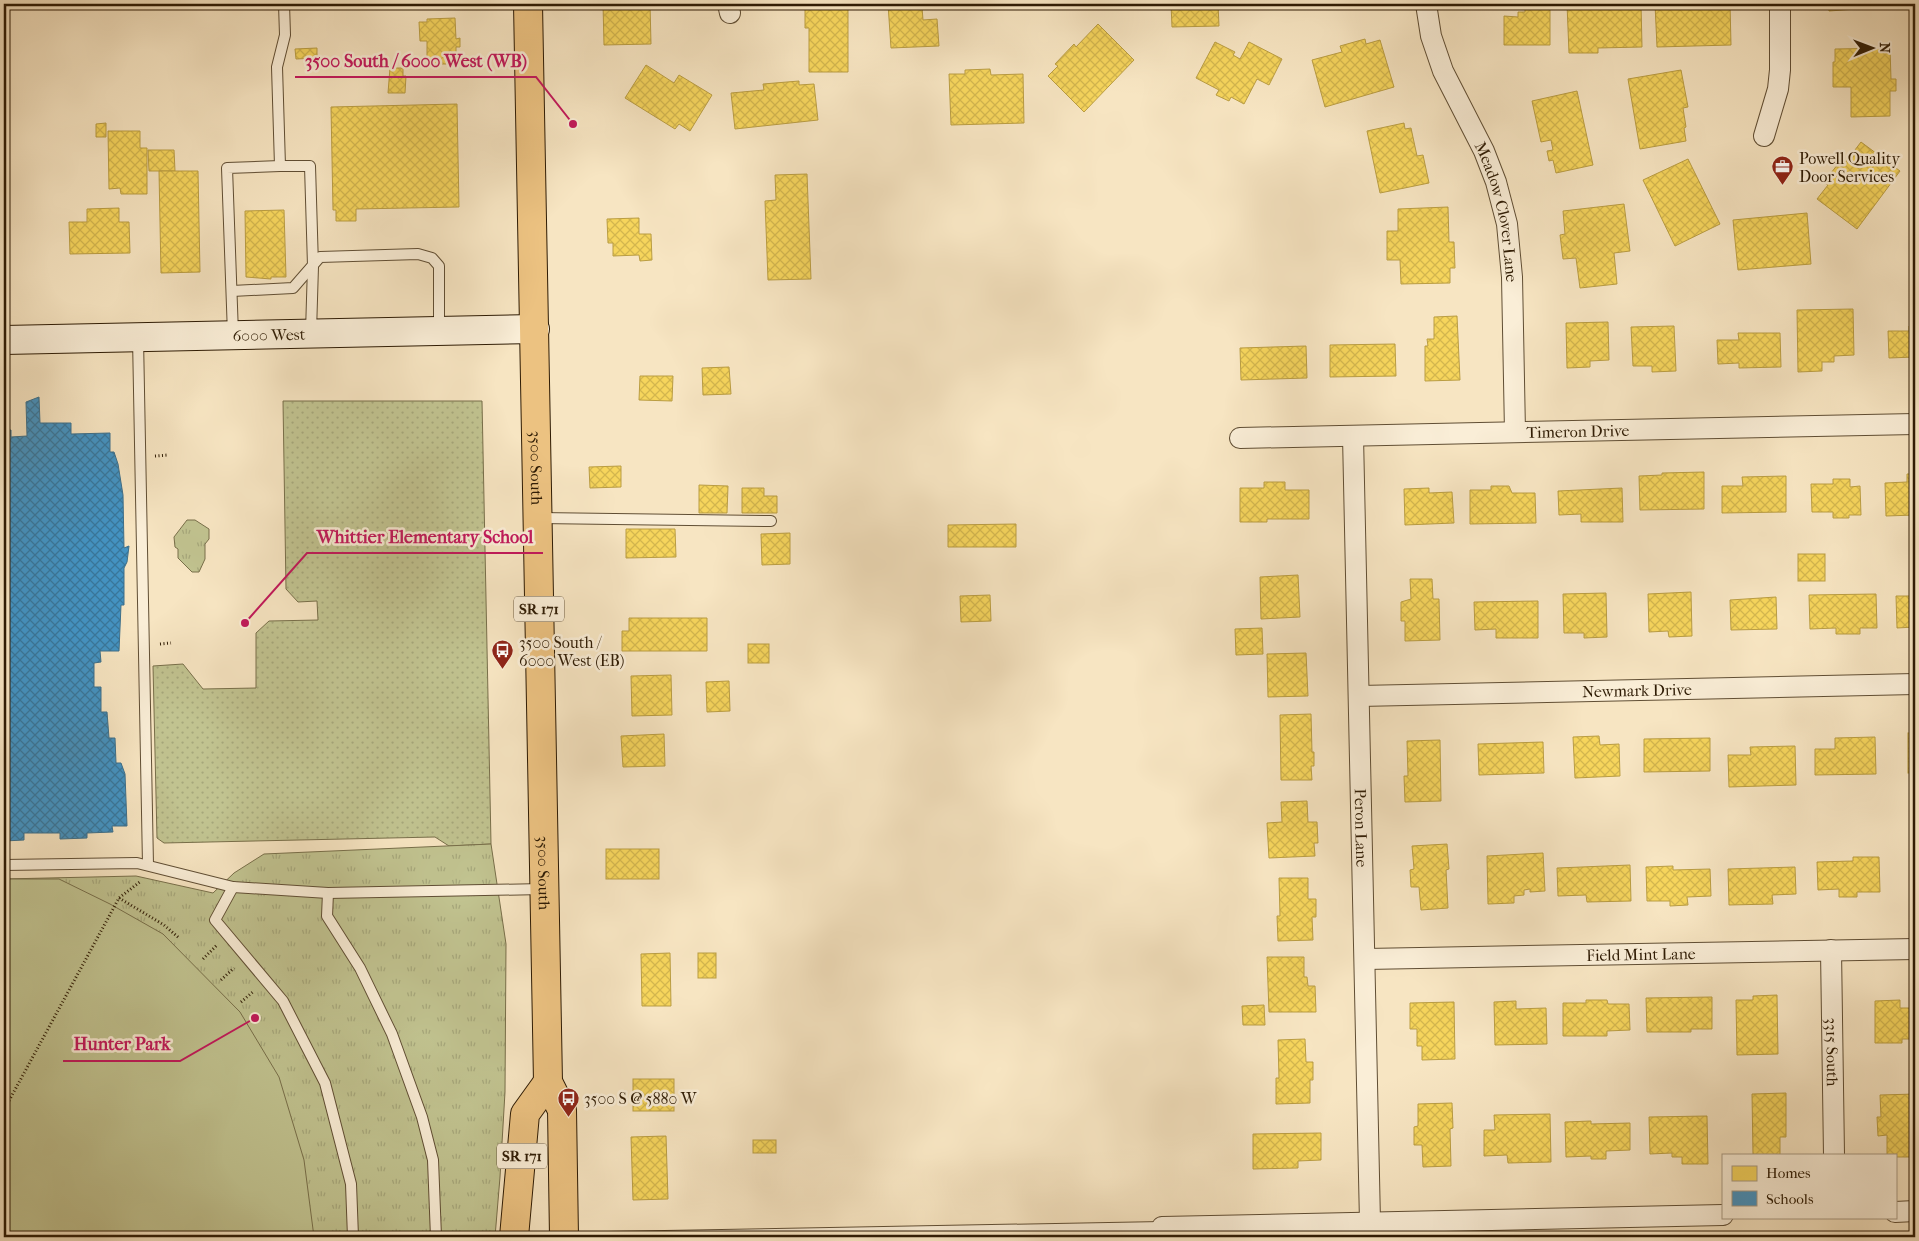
<svg xmlns="http://www.w3.org/2000/svg" width="1919" height="1241" font-family="'IM FELL French Canon',serif">
	<style>
		.grass { fill: url(#grass-dots); stroke: #786f4a }
		.park { fill: url(#park-tufts); stroke: #786f4a }
		.garden { fill: #c1c390; stroke: #786f4a }
		.homes { fill: url(#homes-cross-hatch); stroke: #ba9d42 }
		.schools { fill: url(#schools-cross-hatch); stroke: #3d6f8a }
		.lines { fill: none; stroke-linecap: round; stroke-linejoin: round }
		.lane-casing { stroke: #604e34; stroke-width: 12 }
		.street-casing { stroke: #604e34; stroke-width: 22 }
		.secondary-casing { stroke: #2e1b04; stroke-width: 30 }
		.primary-casing { stroke: #2e1b04; stroke-width: 30 }
		.path { stroke: #2e1b04; stroke-width: 3; stroke-dasharray: 1 2.5; stroke-linecap: butt }
		.lane { stroke: #faeed7; stroke-width: 10 }
		.street { stroke: #faeed7; stroke-width: 20 }
		.secondary { stroke: #faeed7; stroke-width: 28 }
		.primary { stroke: #ecc281; stroke-width: 28 }
		.labels { text-anchor: middle; dominant-baseline: central; stroke-width: 5; stroke-linejoin: round; paint-order: stroke }
		.shield { fill: #faeed7; stroke: #6b5a43; stroke-width: 1 }
		.shield-label { font-size: 15px; font-weight: bold; fill: #2e1b04 }
		.poi-label { font-size: 16px; fill: #2e1b04; stroke: #faeed7; text-anchor: start }
		.street-label { font-size: 16px; fill: #2e1b04; stroke: #faeed7 }
		.leader { fill: none; stroke: #c2185b; stroke-width: 2 }
		.callout-dot { fill: #c2185b; stroke: #faeed7; stroke-width: 2 }
		.callout-label { font-size: 18px; text-anchor: middle; font-weight: bold; fill: #c2185b; stroke: #faeed7; stroke-width: 5; stroke-linejoin: round; paint-order: stroke }
	</style>
	<defs>
		<pattern id="grass-dots" width="8" height="8" patternUnits="userSpaceOnUse" patternTransform="scale(1.25)"><rect width="8" height="8" fill="#c1c390"/><path d="M2 2h.1M6 6h.1" fill="none" stroke="#a6a77b" stroke-width="1.8" stroke-linecap="round"/></pattern>
		<pattern id="park-tufts" width="24" height="20" patternUnits="userSpaceOnUse" patternTransform="scale(1.25)"><rect width="24" height="20" fill="#c1c390"/><path d="M3 7l-1-3M5 7V3M7 7l1-3M15 17l-1-3M17 17v-4M19 17l1-3" fill="none" stroke="#a6a77b"/></pattern>
		<pattern id="homes-cross-hatch" width="8" height="8" patternUnits="userSpaceOnUse" patternTransform="scale(1.25)"><rect width="8" height="8" fill="#f6d55c"/><path d="M0 0l8 8M0 8l8-8" fill="none" stroke="#d3b64e"/></pattern>
		<pattern id="schools-cross-hatch" width="8" height="8" patternUnits="userSpaceOnUse" patternTransform="scale(1.25)"><rect width="8" height="8" fill="#4393c3"/><path d="M0 0l8 8M0 8l8-8" fill="none" stroke="#38779c"/></pattern>
	</defs>
	<rect width="100%" height="100%" fill="#f7e5c2"/>
	<filter id="stains"><feTurbulence type="fractalNoise" baseFrequency=".004" numOctaves="4"/><feColorMatrix values="0 0 0 0 .2 0 0 0 0 .09 0 0 0 0 .02 0 0 0 .5 -.17"/></filter>
	<radialGradient id="worn" r=".72"><stop offset=".6" stop-color="#630" stop-opacity="0"/><stop offset="1" stop-color="#630" stop-opacity=".3"/></radialGradient>
	<polygon class="grass" points="283,401 482,401 491,844 449,846 435,837 164,843 157,838 153,666 183,664 203,689 256,688 256,633 269,621 318,620 317,601 298,602 286,589"/>
	<g class="park">
		<polygon points="187,520 195,520 209,529 209,539 205,544 205,559 199,572 192,572 178,558 178,549 175,547 174,537"/>
		<polygon points="491,844 506,944 505,1092 500,1177 495,1237 4,1237 4,879 136,876 213,893 234,873 264,854"/>
	</g>
	<polygon class="garden" points="4,879 59,879 110,904 163,934 240,1012 279,1077 304,1160 314,1237 4,1237"/>
	<g class="homes">
		<polygon points="603,4 650,4 651,44 604,45"/>
		<polygon points="805,4 848,4 848,72 809,72 809,28 805,28"/>
		<polygon points="888,4 924,4 924,7 922,7 923,20 937,19 939,46 891,48"/>
		<polygon points="1171,4 1218,4 1219,26 1172,27"/>
		<polygon points="1525,4 1550,4 1550,45 1504,45 1504,16 1518,17 1518,12 1525,12"/>
		<polygon points="1567,4 1641,4 1642,47 1598,48 1598,53 1569,53"/>
		<polygon points="1655,4 1730,4 1731,45 1657,47"/>
		<polygon points="1828,4 1856,4 1856,9 1829,11"/>
		<polygon points="455,18 456,39 460,38 460,47 456,47 456,64 427,64 427,41 420,41 419,22 427,22 427,19"/>
		<polygon points="1098,24 1134,60 1084,112 1048,76 1058,66 1055,64 1074,44 1076,47"/>
		<polygon points="1365,39 1366,44 1380,40 1394,87 1325,107 1312,60 1342,52 1340,46"/>
		<polygon points="1215,42 1235,52 1233,55 1240,59 1249,42 1282,59 1269,85 1257,79 1244,104 1231,97 1229,101 1216,95 1219,90 1196,78"/>
		<polygon points="317,48 317,58 296,59 295,49"/>
		<polygon points="1890,48 1891,79 1896,79 1896,91 1890,91 1890,116 1851,117 1851,87 1833,87 1833,62 1835,62 1835,49"/>
		<polygon points="646,65 674,83 679,75 712,95 690,131 679,124 675,129 625,98"/>
		<polygon points="390,68 403,68 403,76 406,76 405,93 388,93"/>
		<polygon points="990,69 991,75 1023,74 1024,123 951,125 949,74 965,74 965,70"/>
		<polygon points="1681,70 1688,107 1683,108 1686,127 1684,128 1686,141 1640,149 1628,79"/>
		<polygon points="799,81 799,85 814,84 818,120 735,129 731,93 764,90 763,84"/>
		<polygon points="1577,91 1593,165 1556,173 1553,160 1549,161 1547,151 1553,150 1551,140 1541,142 1532,101"/>
		<polygon points="457,104 459,207 356,209 356,221 336,221 336,210 333,210 331,107"/>
		<polygon points="106,123 106,137 96,137 96,124"/>
		<polygon points="1404,123 1405,129 1411,128 1417,156 1423,155 1429,183 1380,193 1367,131"/>
		<polygon points="108,131 140,131 140,148 147,148 147,194 121,194 120,188 109,189"/>
		<polygon points="1861,142 1900,171 1857,229 1817,199 1828,185 1824,182 1838,164 1842,167"/>
		<polygon points="148,150 174,150 175,171 149,171"/>
		<polygon points="1688,159 1720,224 1675,246 1643,180"/>
		<polygon points="159,171 198,171 200,272 161,273"/>
		<polygon points="807,174 811,279 768,280 765,201 776,200 775,175"/>
		<polygon points="1624,204 1630,251 1614,253 1617,284 1580,288 1576,258 1563,259 1560,235 1565,234 1563,211"/>
		<polygon points="1448,207 1449,242 1454,242 1455,268 1450,268 1450,283 1401,284 1400,260 1387,260 1387,231 1398,231 1398,209"/>
		<polygon points="119,208 119,222 129,222 130,253 70,254 69,222 87,222 87,209"/>
		<polygon points="284,210 286,277 271,277 271,279 246,277 245,211"/>
		<polygon points="1807,213 1811,264 1738,270 1733,220"/>
		<polygon points="639,218 639,234 651,234 652,260 640,261 639,255 613,256 613,243 608,243 607,219"/>
		<polygon points="1853,309 1854,355 1834,356 1834,362 1822,362 1822,371 1798,372 1797,310"/>
		<polygon points="1457,316 1460,380 1425,381 1425,346 1428,346 1427,339 1434,339 1434,317"/>
		<polygon points="1608,322 1609,360 1590,361 1590,367 1567,368 1566,323"/>
		<polygon points="1674,326 1676,371 1652,372 1652,366 1633,366 1631,327"/>
		<polygon points="1909,326 1915,326 1915,357 1889,358 1888,331 1909,331"/>
		<polygon points="1738,333 1780,333 1781,367 1739,368 1739,363 1718,364 1717,340 1739,340"/>
		<polygon points="1395,344 1396,376 1330,377 1330,345"/>
		<polygon points="1306,346 1307,378 1241,380 1240,348"/>
		<polygon points="729,367 731,394 703,395 702,368"/>
		<polygon points="640,376 673,376 672,401 639,400"/>
		<polygon points="621,466 621,487 590,488 589,467"/>
		<polygon points="1704,472 1704,509 1640,510 1639,476 1662,475 1662,473"/>
		<polygon points="1907,474 1915,474 1915,515 1886,516 1885,483 1907,482"/>
		<polygon points="1786,476 1786,512 1722,513 1722,486 1743,486 1742,477"/>
		<polygon points="1833,479 1850,479 1850,487 1860,486 1861,515 1849,515 1849,518 1833,518 1833,512 1812,512 1811,484 1833,484"/>
		<polygon points="1264,482 1285,482 1285,490 1309,490 1309,519 1267,519 1267,522 1240,522 1240,488 1264,488"/>
		<polygon points="699,485 728,486 727,513 699,513"/>
		<polygon points="1491,486 1509,486 1512,493 1535,493 1536,523 1470,524 1470,490 1491,490"/>
		<polygon points="742,488 764,488 764,496 777,496 777,513 742,513"/>
		<polygon points="1429,488 1429,493 1452,492 1454,523 1405,525 1404,489"/>
		<polygon points="1622,488 1623,522 1581,522 1581,514 1559,515 1558,491"/>
		<polygon points="1016,524 1016,547 948,547 948,525"/>
		<polygon points="626,529 675,529 676,557 626,558"/>
		<polygon points="790,533 790,564 762,565 761,534"/>
		<rect x="1798" y="554" width="27" height="27"/>
		<polygon points="1298,575 1300,617 1261,619 1260,577"/>
		<polygon points="1410,579 1432,579 1433,599 1439,599 1440,640 1405,641 1405,621 1401,621 1401,602 1411,599"/>
		<polygon points="1691,592 1692,636 1669,637 1668,631 1649,632 1648,594"/>
		<polygon points="1606,593 1607,637 1584,638 1584,633 1564,633 1563,594"/>
		<polygon points="1876,594 1877,628 1860,628 1860,634 1836,634 1836,628 1810,629 1809,595"/>
		<polygon points="990,595 991,621 961,622 960,596"/>
		<polygon points="1896,596 1915,596 1915,627 1897,628"/>
		<polygon points="1776,597 1777,629 1731,630 1730,600"/>
		<polygon points="1538,601 1538,638 1496,638 1496,629 1475,630 1474,602"/>
		<polygon points="629,618 707,618 707,651 622,651 622,631 629,631"/>
		<polygon points="1262,628 1263,654 1236,655 1235,629"/>
		<rect x="748" y="644" width="21" height="19"/>
		<polygon points="1306,653 1308,696 1268,697 1267,654"/>
		<polygon points="671,675 672,715 632,716 631,676"/>
		<polygon points="729,681 730,711 707,712 706,682"/>
		<polygon points="1311,714 1312,752 1314,752 1314,766 1311,766 1312,780 1281,780 1280,715"/>
		<rect x="1908" y="733" width="7" height="40"/>
		<polygon points="664,734 665,766 623,767 621,736"/>
		<polygon points="1599,736 1600,745 1619,744 1620,776 1575,778 1573,737"/>
		<polygon points="1875,737 1876,774 1815,775 1815,749 1835,749 1835,738"/>
		<polygon points="1710,738 1710,771 1644,772 1644,739"/>
		<polygon points="1440,740 1441,801 1405,802 1404,776 1408,776 1407,741"/>
		<polygon points="1543,742 1544,773 1479,775 1478,744"/>
		<polygon points="1795,746 1796,785 1729,787 1728,755 1751,755 1750,747"/>
		<polygon points="1307,801 1308,822 1317,822 1318,843 1314,843 1315,856 1269,858 1267,823 1282,822 1281,802"/>
		<polygon points="1447,844 1449,869 1446,870 1448,908 1421,910 1419,887 1411,887 1410,870 1414,869 1412,846"/>
		<rect x="606" y="849" width="53" height="30"/>
		<polygon points="1543,853 1545,891 1530,892 1530,889 1524,890 1524,895 1514,896 1514,903 1488,904 1487,856"/>
		<polygon points="1911,853 1915,853 1915,893 1912,894"/>
		<polygon points="1853,857 1879,857 1880,892 1857,892 1857,897 1839,897 1839,889 1818,890 1817,862 1853,861"/>
		<polygon points="1630,865 1631,901 1587,902 1586,895 1558,896 1557,868"/>
		<polygon points="1673,866 1673,870 1710,869 1711,896 1687,897 1688,905 1670,906 1670,901 1647,901 1646,867"/>
		<polygon points="1795,867 1796,894 1772,895 1773,904 1729,905 1728,869"/>
		<polygon points="1279,878 1308,878 1308,899 1316,899 1316,917 1312,917 1313,940 1278,941 1277,916 1280,916"/>
		<polygon points="670,953 671,1006 642,1006 641,954"/>
		<rect x="698" y="953" width="18" height="25"/>
		<polygon points="1267,957 1304,957 1304,977 1307,977 1308,986 1315,986 1316,1012 1269,1012"/>
		<polygon points="1777,995 1778,1054 1737,1055 1736,1000 1753,1000 1753,996"/>
		<polygon points="1712,997 1712,1029 1691,1029 1691,1032 1647,1032 1646,998"/>
		<polygon points="1586,1000 1607,1000 1608,1004 1629,1004 1630,1030 1607,1031 1607,1036 1563,1036 1563,1003 1586,1003"/>
		<polygon points="1900,1000 1900,1008 1915,1008 1915,1039 1902,1039 1902,1043 1875,1043 1875,1001"/>
		<polygon points="1516,1001 1516,1009 1546,1008 1547,1044 1495,1045 1494,1002"/>
		<polygon points="1454,1002 1455,1059 1422,1060 1422,1046 1417,1046 1417,1029 1410,1029 1410,1003"/>
		<polygon points="1264,1005 1265,1025 1243,1025 1242,1006"/>
		<polygon points="1305,1039 1306,1062 1313,1062 1313,1080 1310,1080 1310,1103 1276,1104 1276,1078 1279,1078 1278,1040"/>
		<rect x="633" y="1079" width="41" height="32"/>
		<polygon points="1786,1093 1786,1137 1780,1137 1780,1155 1753,1155 1752,1094"/>
		<polygon points="1915,1094 1915,1120 1913,1120 1914,1157 1895,1157 1895,1155 1887,1155 1887,1135 1878,1136 1877,1117 1881,1117 1880,1095"/>
		<polygon points="1452,1103 1453,1128 1450,1129 1451,1166 1423,1167 1422,1145 1414,1145 1414,1127 1418,1126 1418,1104"/>
		<polygon points="1550,1114 1551,1162 1508,1163 1507,1155 1484,1156 1484,1130 1495,1130 1494,1115"/>
		<polygon points="1707,1116 1708,1164 1682,1164 1682,1157 1672,1157 1672,1153 1650,1154 1649,1117"/>
		<polygon points="1591,1121 1591,1124 1630,1123 1630,1150 1606,1151 1606,1159 1591,1159 1591,1156 1566,1157 1565,1122"/>
		<polygon points="1321,1133 1321,1160 1298,1161 1298,1168 1253,1169 1253,1134"/>
		<polygon points="666,1136 668,1199 633,1200 631,1137"/>
		<rect x="753" y="1140" width="23" height="13"/>
	</g>
	<polygon class="schools" points="39,397 40,423 71,423 71,434 110,433 110,452 114,452 118,464 123,495 124,548 129,546 127,562 124,568 124,605 121,605 119,651 100,651 101,662 94,663 94,687 101,687 101,712 107,712 109,738 115,738 116,763 121,763 125,774 127,826 112,826 113,832 87,833 87,838 60,839 60,833 24,833 24,840 4,841 4,430 11,430 11,437 27,436 26,402"/>
	<g class="lines">
		<defs>
			<g id="lane">
				<polyline points="280,166 310,166 313,266 311,332"/>
				<polyline points="232,291 293,288 320,257 418,254 432,258 439,266 439,330"/>
				<polyline points="233,334 227,168 280,166 277,67 285,35 284,4"/>
				<polyline points="138,338 148,865"/>
				<polyline points="539,518 771,521"/>
				<polyline points="4,865 137,863 233,887 328,893 543,889"/>
				<polyline points="233,887 215,920 283,1001 325,1083 351,1184 353,1237"/>
				<polyline points="328,893 327,916 360,968 392,1034 422,1117 433,1160 436,1237"/>
				<polyline points="608,1237 1162,1227"/>
			</g>
			<g id="street">
				<polyline points="728,4 730,13"/>
				<path id="s1" d="M1426 4 1431 36 1443 71 1484 151 1496 182 1507 224 1512 277 1515 432"/>
				<polyline points="1764,136 1778,89 1780,70 1780,4"/>
				<path id="s2" d="M1353 436 1370 1222"/>
				<path id="s3" d="M1240 438 1915 424"/>
				<path id="s4" d="M1359 696 1915 684"/>
				<path id="s5" d="M1831 950 1834 1155"/>
				<path id="s6" d="M1366 959 1915 949"/>
				<polyline points="1895,1212 1915,1211"/>
				<polyline points="1162,1227 1723,1215"/>
			</g>
			<g id="secondary">
				<path id="s7" d="M4 340 535 329"/>
			</g>
			<g id="primary">
				<path id="s8" d="M528 4 548 1082 562 1110 564 1237"/>
				<polyline points="514,1237 525,1114 548,1082"/>
			</g>
		</defs>
		<use href="#lane" class="lane-casing"/>
		<use href="#street" class="street-casing"/>
		<use href="#secondary" class="secondary-casing"/>
		<use href="#primary" class="primary-casing"/>
		<g class="path">
			<polyline points="155,456 168,455"/>
			<polyline points="160,644 171,643"/>
			<polyline points="119,898 164,925 179,938"/>
			<polyline points="203,959 217,945"/>
			<polyline points="221,980 234,968"/>
			<polyline points="241,1002 254,991"/>
			<polyline points="4,1110 119,898 141,881"/>
		</g>
		<use href="#lane" class="lane"/>
		<use href="#street" class="street"/>
		<use href="#secondary" class="secondary"/>
		<use href="#primary" class="primary"/>
	</g>
	<defs>
		<symbol id="office-pin" viewBox="-11 -11 22 30"><path d="M0 17L-7.5 6A9.5 9.5 0 1 1 7.5 6Z" fill="#8f2418" stroke="#faeed7"/><path d="M-6-3h4V-5.5h4V-3h4V5H-6ZM-1-4.5V-3h2v-1.5ZM-6 0V1H6V0Z" fill="#fff"/></symbol>
		<symbol id="bus-pin" viewBox="-11 -11 22 30"><path d="M0 17L-7.5 6A9.5 9.5 0 1 1 7.5 6Z" fill="#8f2418" stroke="#faeed7"/><path d="M-5-6H5V4H4V6H2V4H-2V6H-4V4H-5ZM-3.5-4V0h7V-4ZM-3.5 1.2v1.5H-2V1.2ZM2 1.2v1.5H3.5V1.2Z" fill="#fff"/></symbol>
	</defs>
	<g fill-rule="evenodd">
		<use href="#office-pin" x="1770" y="154" width="25" height="34"/>
		<use href="#bus-pin" x="490" y="638" width="25" height="34"/>
		<use href="#bus-pin" x="556" y="1086" width="25" height="34"/>
	</g>
	<g class="labels">
		<g class="shield">
			<rect x="514" y="596.5" width="50" height="25" rx="4"/>
			<rect x="497" y="1143.5" width="50" height="25" rx="4"/>
		</g>
		<g class="shield-label">
			<text x="539" y="609">SR 171</text>
			<text x="522" y="1156">SR 171</text>
		</g>
		<g class="poi-label">
			<text x="1799" y="158">Powell Quality<tspan x="1799" dy="18">Door Services</tspan></text>
			<text x="519" y="642">3500 South /<tspan x="519" dy="18">6000 West (EB)</tspan></text>
			<text x="584" y="1098">3500 S @ 5880 W</text>
		</g>
		<g class="street-label">
			<text stroke="none"><textPath href="#s1" startOffset="222">Meadow Clover Lane</textPath></text>
			<text stroke="none"><textPath href="#s7" startOffset="265">6000 West</textPath></text>
			<text stroke="none"><textPath href="#s3" startOffset="338">Timeron Drive</textPath></text>
			<text stroke="none"><textPath href="#s8" startOffset="464">3500 South</textPath></text>
			<text stroke="none"><textPath href="#s4" startOffset="278">Newmark Drive</textPath></text>
			<text stroke="none"><textPath href="#s2" startOffset="392">Peron Lane</textPath></text>
			<text stroke="none"><textPath href="#s8" startOffset="869">3500 South</textPath></text>
			<text stroke="none"><textPath href="#s6" startOffset="275">Field Mint Lane</textPath></text>
			<text stroke="none"><textPath href="#s5" startOffset="102">3315 South</textPath></text>
		</g>
	</g>
	<path class="leader" d="M573 124L536 77H295M245 623L307 553H543M255 1018L180 1061H63"/>
	<g class="callout-dot">
		<circle cx="573" cy="124" r="5"/>
		<circle cx="245" cy="623" r="5"/>
		<circle cx="255" cy="1018" r="5"/>
	</g>
	<g class="callout-label">
		<text x="416" y="67">3500 South / 6000 West (WB)</text>
		<text x="425" y="543">Whittier Elementary School</text>
		<text x="122" y="1050">Hunter Park</text>
	</g>
	<rect width="1919" height="1241" fill="none" stroke="#f7e5c2" stroke-width="20"/>
	<rect x="5" y="5" width="1909" height="1231" fill="none" stroke="#2e1b04" stroke-width="2.5"/>
	<rect x="10" y="10" width="1899" height="1221" fill="none" stroke="#2e1b04"/>
	<rect x="1722" y="1154" width="175" height="65" fill="#faeed7" stroke="#a89a83"/>
	<rect x="1732" y="1166" width="25" height="15" fill="#f6d55c" stroke="#a89a83"/>
	<text x="1766" y="1178" font-size="15" fill="#2e1b04">Homes</text>
	<rect x="1732" y="1191" width="25" height="15" fill="#4393c3" stroke="#a89a83"/>
	<text x="1766" y="1204" font-size="15" fill="#2e1b04">Schools</text>
	<g transform="translate(1872 48) rotate(89)" stroke="#faeed7" stroke-width="4" paint-order="stroke">
	<path d="M0-4L9 19L0 12L-9 19Z" fill="#2e1b04"/>
	<text y="-8" font-size="14" font-weight="bold" text-anchor="middle" fill="#2e1b04">N</text>
	</g>
	<rect width="100%" height="100%" filter="url(#stains)"/>
	<rect width="100%" height="100%" fill="url(#worn)"/>
</svg>
